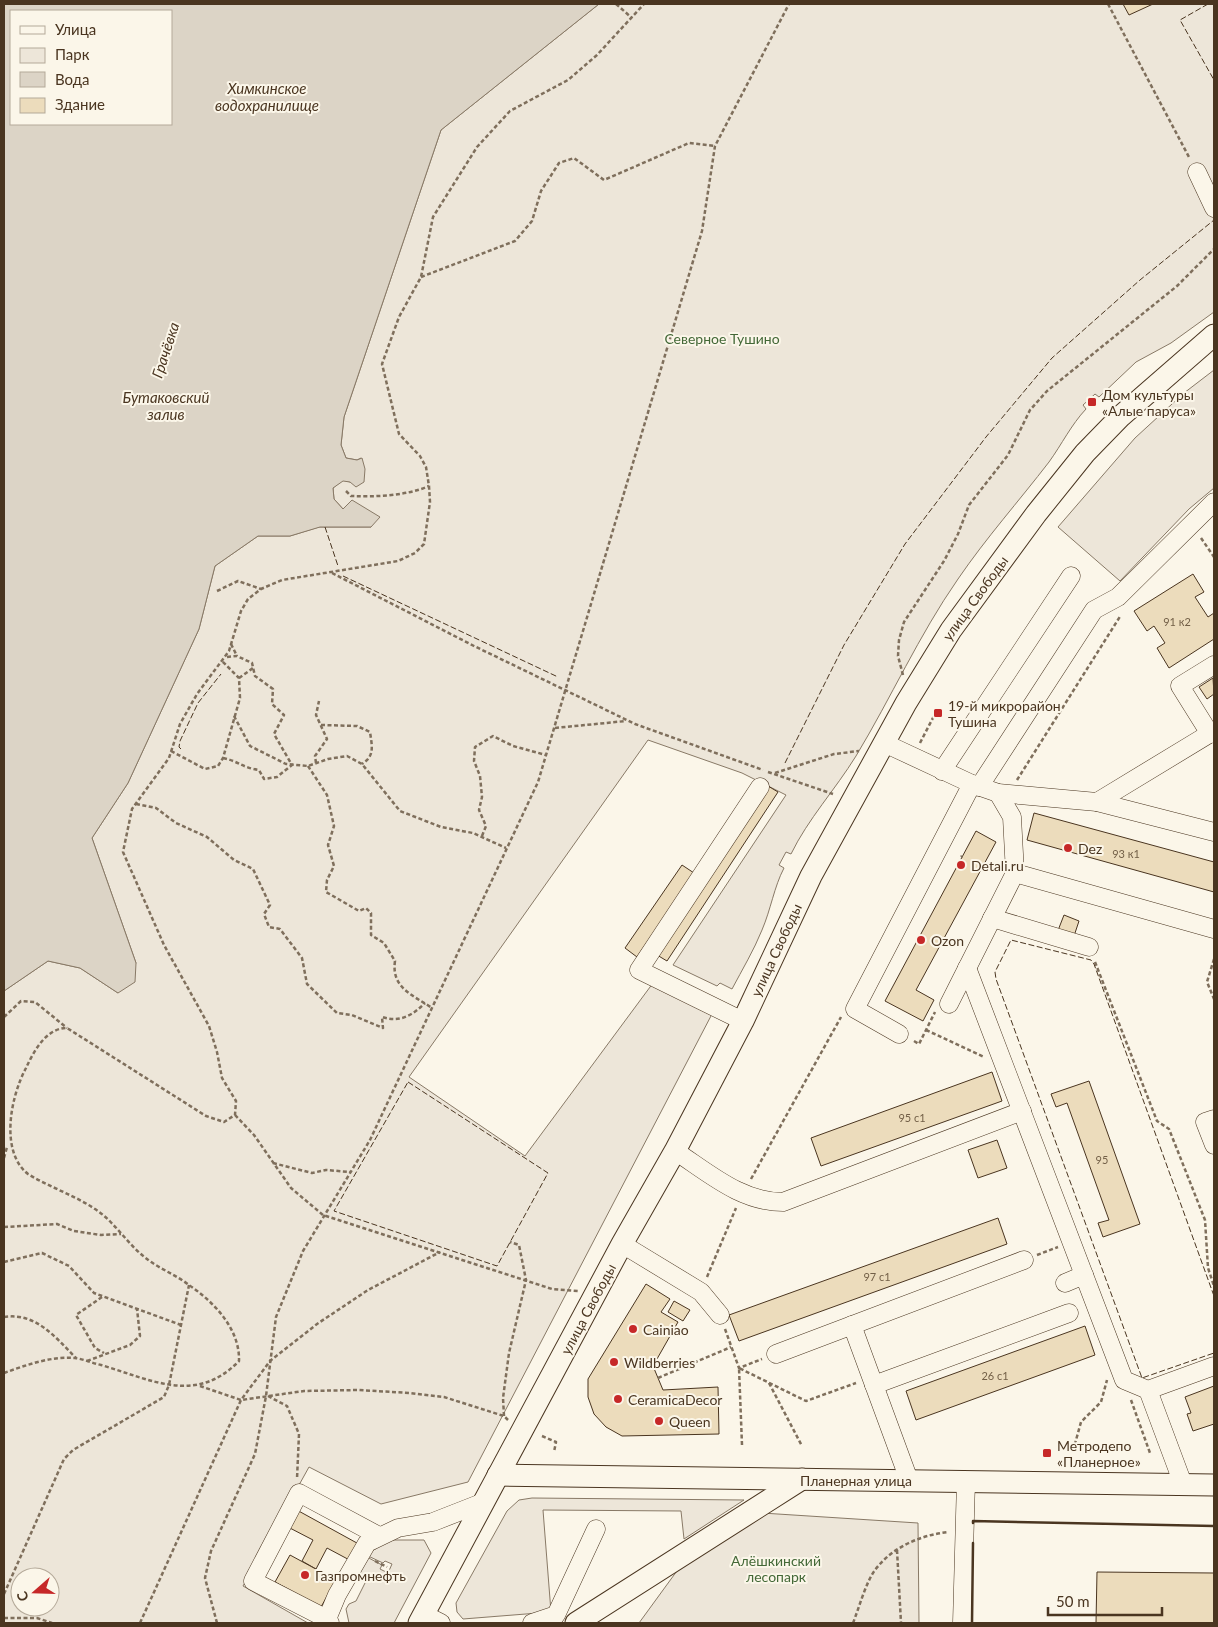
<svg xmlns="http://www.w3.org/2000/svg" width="1218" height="1627" font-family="Lato,sans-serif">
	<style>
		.green { fill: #ede6d9; stroke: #887966; fill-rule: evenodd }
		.water { fill: #dcd4c6; stroke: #887966; fill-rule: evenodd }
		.building { fill: #ecdcbc; stroke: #4a3520 }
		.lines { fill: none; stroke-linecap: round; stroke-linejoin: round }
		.minor-casing { stroke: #4a3520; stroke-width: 19 }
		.major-casing { stroke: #4a3520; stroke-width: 23 }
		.path { stroke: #7f6f5c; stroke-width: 2.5; stroke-dasharray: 4 2.5; stroke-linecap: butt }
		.minor { stroke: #fbf6e9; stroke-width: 18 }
		.major { stroke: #fbf6e9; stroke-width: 21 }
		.fence { stroke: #4a3520; stroke-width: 1; stroke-dasharray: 6 2.5; stroke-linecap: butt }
		.wall { stroke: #4a3520; stroke-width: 2.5 }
		.poi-dot { fill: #c62828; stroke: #fbf6e9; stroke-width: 2 }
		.labels { text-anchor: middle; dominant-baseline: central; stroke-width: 4; stroke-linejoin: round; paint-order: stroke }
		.number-label { font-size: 11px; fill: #725f47 }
		.park-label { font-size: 14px; fill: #436837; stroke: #fbf6e9 }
		.poi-label { font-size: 14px; fill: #4a3520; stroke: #fbf6e9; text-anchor: start }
		.street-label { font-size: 14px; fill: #4a3520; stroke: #fbf6e9 }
		.water-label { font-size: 15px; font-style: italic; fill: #4a3520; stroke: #fbf6e9 }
	</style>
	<rect width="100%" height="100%" fill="#fbf6e9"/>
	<g class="green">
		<path d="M599 4H1214V312L1171 343 1136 362 1099 397 1095 394 1083 405 1086 409C1071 425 1062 444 1049 462 1019 501 986 538 958 579 919 635 891 698 856 756 835 790 808 819 791 854L786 852 779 865 784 868C774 887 771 909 762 930 754 950 742 970 732 989L720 983 717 986 673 965 786 795 742 773 648 740 409 1077 525 1156 653 983 712 1014 468 1482 381 1504 309 1467 243 1586 308 1623H4V991L48 961 80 968 118 993 136 963 92 838 128 783 199 629 215 566 258 536H290L319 527H371L343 509 334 499 333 488 343 480 350 482 361 458 357 460 346 458 341 445 344 417 441 130ZM20 1577H50V1607H20Z"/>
		<polygon points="1214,370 1214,488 1189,509 1120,581 1058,527 1135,438 1184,393"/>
		<polygon points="532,1498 744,1500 684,1539 681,1511 543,1510 551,1612 463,1619 457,1612 456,1603 507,1511 519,1500"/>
		<polygon points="762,1513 918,1523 919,1623 639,1623 682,1564"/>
		<polygon points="389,1540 424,1540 431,1553 394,1623 349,1623 346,1609 349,1604 356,1601 367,1579 356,1573 365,1556 382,1565 380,1569 388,1573 392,1564 385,1561 383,1563 366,1555"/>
	</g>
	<path class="water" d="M4 4H599L441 130 344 417 341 445 346 458 357 460 362 458 365 469 364 482 356 487 350 482 343 481 333 488 334 499 343 509 352 500 380 517 371 527H320L290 536H258L215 566 199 629 128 783 92 838 136 963 135 982 118 993 80 968 48 961 4 991ZM11 11H171V124H11Z"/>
	<g class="building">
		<polygon points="1123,4 1153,4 1129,15"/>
		<polygon points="1193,574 1204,592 1195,597 1208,617 1214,613 1214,639 1169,668 1157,648 1165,643 1154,626 1147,631 1134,611"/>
		<polygon points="1213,678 1214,694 1207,699 1199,687"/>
		<polygon points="768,786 778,792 667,961 657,955"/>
		<polygon points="1034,813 1214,862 1214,892 1027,840"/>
		<polygon points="976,831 996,842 916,990 934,1000 923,1021 885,1001"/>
		<polygon points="682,865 694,873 637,957 625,948"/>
		<polygon points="1064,915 1079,921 1073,939 1057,933"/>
		<polygon points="992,1072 1002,1101 821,1166 811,1138"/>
		<polygon points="1089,1081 1140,1224 1103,1237 1098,1223 1109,1220 1067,1103 1056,1107 1051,1094"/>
		<polygon points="997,1140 1007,1168 978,1178 968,1150"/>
		<polygon points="998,1218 1007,1244 739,1341 729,1315"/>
		<polygon points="646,1284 670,1299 661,1312 678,1322 653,1366 663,1390 718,1387 719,1434 622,1436 606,1427 594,1414 588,1397 588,1379"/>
		<polygon points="674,1301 690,1310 683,1321 668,1312"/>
		<polygon points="1085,1326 1095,1355 916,1420 906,1391"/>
		<polygon points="1214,1386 1214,1424 1193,1431 1187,1414 1191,1413 1185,1397"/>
		<polygon points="295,1509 366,1548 357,1564 327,1548 316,1569 302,1561 313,1540 286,1526"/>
		<polygon points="290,1555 336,1580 321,1607 275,1582"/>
		<polygon points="1097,1572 1214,1573 1214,1623 1096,1623"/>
	</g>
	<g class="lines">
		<defs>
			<g id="minor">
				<polyline points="1197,172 1214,208"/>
				<polyline points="1210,734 1180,686 1214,665"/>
				<polyline points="884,743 972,784 998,793 1097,802 1214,832"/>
				<polyline points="942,771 1071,576"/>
				<polyline points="979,787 1094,610 1118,597 1214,502"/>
				<polyline points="1097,802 1214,731"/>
				<polyline points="1015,873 1214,929"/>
				<polyline points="992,918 1089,947"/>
				<polyline points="967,968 1124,1380 1148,1390 1214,1366"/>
				<polyline points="949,1004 1015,873 1012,817 998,793"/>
				<polyline points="743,1021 639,970 760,787"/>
				<polyline points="899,1034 855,1009 972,784"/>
				<polyline points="1214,1119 1205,1122 1214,1145"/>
				<path d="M675 1151C709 1173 741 1202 783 1202L1022 1111"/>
				<polyline points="622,1244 701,1292 720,1315"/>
				<polyline points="1065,1283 1084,1275"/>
				<polyline points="852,1325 909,1480"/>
				<polyline points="776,1354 1024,1260"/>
				<polyline points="874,1385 1069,1313"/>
				<polyline points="1148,1390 1183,1484"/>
				<polyline points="423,1614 441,1623"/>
				<polyline points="327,1619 337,1595 367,1543 398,1528 433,1522 484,1502"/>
				<polyline points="330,1623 327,1619 253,1581 299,1493 379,1536"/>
				<polyline points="532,1623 556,1615 596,1529"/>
				<polyline points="962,1623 966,1481"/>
			</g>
			<g id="major">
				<polyline points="498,1475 1214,1485"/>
				<polyline points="419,1623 622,1244 675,1151 743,1021 811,876 906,703 951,630 1036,514 1085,453 1121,416 1214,335"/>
				<polyline points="576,1623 802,1479"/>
			</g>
		</defs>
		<use href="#minor" class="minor-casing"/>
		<use href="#major" class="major-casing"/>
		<g class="path">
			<polyline points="616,4 632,18"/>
			<polyline points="1108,4 1190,159"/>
			<polyline points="421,277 515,241 532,221 541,191 559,163 574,158 604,180 689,143 715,146"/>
			<path d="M346 491 351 496C376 497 406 496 429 486"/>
			<polyline points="1201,538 1214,557"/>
			<polyline points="332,573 474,646 635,724 763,770"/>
			<polyline points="217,591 238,581 261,589"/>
			<polyline points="231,644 237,656"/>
			<polyline points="903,675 898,656 899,640 904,622 944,561 958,534 969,505 1008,455 1030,410 1047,391 1177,286 1214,249"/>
			<polyline points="239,678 253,668"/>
			<polyline points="234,716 250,746 286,764 308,766 328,759 347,756 362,764 400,811 441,827 473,833 506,848"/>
			<path d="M321 725 357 726 370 732C372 746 375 756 362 764"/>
			<polyline points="555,728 626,721"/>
			<polyline points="920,743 936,712"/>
			<polyline points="171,751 205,769 218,766 223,758 240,698 239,678 222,661"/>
			<path d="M223 758C238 761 243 768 259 770L264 779 277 777 292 765 274 734 284 715 272 704 273 689 255 676 252 663 237 656 226 657"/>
			<polyline points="316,763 315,756 327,739 316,715 319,701"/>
			<path d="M308 766 327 795 334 826 328 845 334 866 327 880 326 892 359 911 366 908 371 913V935L384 943 395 961C391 988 413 995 432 1008"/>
			<polyline points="768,772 833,794"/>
			<polyline points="775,773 834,754 859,751"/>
			<polyline points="1017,780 1121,615"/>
			<path d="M136 804 156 808 176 823 207 837 234 860 253 869 270 905 264 914 269 927 280 929 302 958 307 984 337 1013 352 1015 383 1028 382 1017C400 1023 413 1015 425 1003"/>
			<polyline points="482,836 486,826 479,810 482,797 480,776 474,761 475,747 493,736 513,746 546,755"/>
			<polyline points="961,857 962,856"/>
			<polyline points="1214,959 1207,982 1214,999"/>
			<polyline points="1095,962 1157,1121 1169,1129 1205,1220 1208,1268 1214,1286"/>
			<polyline points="4,1017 21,1001 35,1002 67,1028"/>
			<polyline points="926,1030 984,1057"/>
			<polyline points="914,1041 919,1044 935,1012"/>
			<polyline points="235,1115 254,1135 291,1188 323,1215 552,1289 578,1291"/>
			<polyline points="4,1158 7,1147"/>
			<polyline points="273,1163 312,1173 326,1170 350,1172"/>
			<polyline points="751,1179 841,1017"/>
			<polyline points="4,1227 57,1224 74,1231 101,1235 121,1234"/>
			<polyline points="1037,1255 1058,1247"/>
			<polyline points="4,1262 42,1253 69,1266 94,1293 181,1325"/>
			<polyline points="707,1277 736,1208"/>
			<polyline points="102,1297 76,1315 95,1348 104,1353"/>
			<path d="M4 1317C36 1312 56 1338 76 1358"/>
			<polyline points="725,1329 739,1368 762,1359"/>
			<polyline points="87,1361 130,1345 140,1336 137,1309"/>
			<path d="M4 1373C26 1365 51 1356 75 1358 83 1359 92 1363 101 1365 152 1380 196 1405 239 1361 240 1329 214 1302 189 1285 176 1275 160 1269 147 1259 128 1245 115 1222 95 1209 74 1195 49 1187 28 1174 0 1152 10 1098 26 1068 34 1051 46 1028 67 1028L206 1116 224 1122 235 1115 236 1101 222 1078 217 1052 209 1026 164 945 123 852 132 809 169 758 180 724 197 694 229 651 241 611 248 599 261 589 282 580 398 561 415 553 424 544 430 502 429 486 426 467 420 456 399 434 382 364 399 317 421 277 433 217 477 147 510 111 568 80 597 55 644 4"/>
			<polyline points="658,1378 731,1347"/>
			<polyline points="769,1383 802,1446"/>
			<polyline points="200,1386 241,1400 304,1391 359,1390 410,1393 444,1397 504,1416 508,1420"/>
			<polyline points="268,1396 287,1406 299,1434 297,1479"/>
			<polyline points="1131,1400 1150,1453"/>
			<polyline points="504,1416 503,1398 509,1353 526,1280 519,1245 510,1242"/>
			<polyline points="542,1436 556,1442 554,1452"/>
			<polyline points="742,1445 739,1368 806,1401 856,1383"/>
			<polyline points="1073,1451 1081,1422 1101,1402 1107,1380"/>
			<polyline points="897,1550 901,1623"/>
			<polyline points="375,1561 387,1567"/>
			<polyline points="4,1594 64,1459 73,1450 164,1397 169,1385 189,1285"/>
			<polyline points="4,1618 37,1618 52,1623"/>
			<polyline points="140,1623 241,1400 270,1361 317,1324 368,1290 440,1252"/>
			<polyline points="217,1623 205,1578 211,1551 255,1454 266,1396 276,1317 303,1251 370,1140 538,782 702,231 715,146 789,4"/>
			<path d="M853 1623C859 1608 866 1582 875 1570 892 1547 921 1535 948 1532"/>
		</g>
		<use href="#minor" class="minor"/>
		<use href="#major" class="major"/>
		<g class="fence">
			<polyline points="1208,4 1180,20 1214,80"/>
			<polyline points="325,527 338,566"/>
			<polyline points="343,576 558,677"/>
			<polyline points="181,749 179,747 180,741 198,703 221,674"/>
			<polyline points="785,763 844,645 905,544 986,437 1052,358 1140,280 1214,220"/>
			<polygon points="408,1082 548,1173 497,1266 334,1211"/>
			<polyline points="1214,1296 1094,964 1091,960 1011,940 995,972 996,979 1142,1378 1214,1353"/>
		</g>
		<g class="wall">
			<polyline points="973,1523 973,1521 1214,1526"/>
			<polyline points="972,1623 973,1543"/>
		</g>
	</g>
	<g class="poi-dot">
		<rect x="1087" y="397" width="10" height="10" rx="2.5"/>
		<rect x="933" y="708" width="10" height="10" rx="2.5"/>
		<circle cx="1068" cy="848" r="5"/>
		<circle cx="961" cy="865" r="5"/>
		<circle cx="921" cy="940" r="5"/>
		<circle cx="633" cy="1329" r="5"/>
		<circle cx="614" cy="1362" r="5"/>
		<circle cx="618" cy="1399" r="5"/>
		<circle cx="659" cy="1421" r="5"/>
		<rect x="1042" y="1448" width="10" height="10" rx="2.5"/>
		<circle cx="305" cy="1575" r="5"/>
	</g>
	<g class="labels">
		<g class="number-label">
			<text x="1177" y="621">91 к2</text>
			<text x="1126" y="853">93 к1</text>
			<text x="912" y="1117">95 с1</text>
			<text x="1102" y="1159">95</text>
			<text x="877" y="1276">97 с1</text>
			<text x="995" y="1375">26 с1</text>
		</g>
		<g class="park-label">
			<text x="722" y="338">Северное Тушино</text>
			<text x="776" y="1560">Алёшкинский<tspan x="776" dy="16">лесопарк</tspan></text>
		</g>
		<g class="poi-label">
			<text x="1102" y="394">Дом культуры<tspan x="1102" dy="16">«Алые паруса»</tspan></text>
			<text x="948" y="705">19-й микрорайон<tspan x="948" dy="16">Тушина</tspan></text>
			<text x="1078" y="848">Dez</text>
			<text x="971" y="865">Detali.ru</text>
			<text x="931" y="940">Ozon</text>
			<text x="643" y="1329">Cainiao</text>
			<text x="624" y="1362">Wildberries</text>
			<text x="628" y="1399">CeramicaDecor</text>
			<text x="669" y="1421">Queen</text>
			<text x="1057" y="1445">Метродепо<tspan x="1057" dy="16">«Планерное»</tspan></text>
			<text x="315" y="1575">Газпромнефть</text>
		</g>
		<g class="street-label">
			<text transform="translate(975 598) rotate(-54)">улица Свободы</text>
			<text transform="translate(776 950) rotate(-65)">улица Свободы</text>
			<text transform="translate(588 1309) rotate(-62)">улица Свободы</text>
			<text x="856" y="1480">Планерная улица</text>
		</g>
		<g class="water-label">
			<text x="267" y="88">Химкинское<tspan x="267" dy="17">водохранилище</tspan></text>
			<text transform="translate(165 350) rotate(-72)">Грачёвка</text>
			<text x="166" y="397">Бутаковский<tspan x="166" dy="17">залив</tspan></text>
		</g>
	</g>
	<rect width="1218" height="1627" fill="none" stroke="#4a3520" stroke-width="10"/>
	<rect x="10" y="10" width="162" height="115" fill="#fbf6e9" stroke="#b4a999"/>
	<rect x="20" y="26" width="25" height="8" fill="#fbf6e9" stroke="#b4a999"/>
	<text x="55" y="35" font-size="15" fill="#4a3520">Улица</text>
	<rect x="20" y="48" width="25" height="15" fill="#ede6d9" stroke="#b4a999"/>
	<text x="55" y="60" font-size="15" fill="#4a3520">Парк</text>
	<rect x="20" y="72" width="25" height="15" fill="#dcd4c6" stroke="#b4a999"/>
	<text x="55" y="85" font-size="15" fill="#4a3520">Вода</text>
	<rect x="20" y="98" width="25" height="15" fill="#ecdcbc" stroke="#b4a999"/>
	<text x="55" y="110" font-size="15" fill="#4a3520">Здание</text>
	<g transform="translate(35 1592) rotate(250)"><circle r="24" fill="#fbf6e9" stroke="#b4a999"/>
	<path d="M0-4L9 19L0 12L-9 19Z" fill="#c62828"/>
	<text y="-8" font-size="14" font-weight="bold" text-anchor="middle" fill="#4a3520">С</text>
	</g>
	<path d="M1048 1607v8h114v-8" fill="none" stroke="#4a3520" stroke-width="2.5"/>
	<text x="1056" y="1607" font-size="15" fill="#4a3520" stroke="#fbf6e9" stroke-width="4" paint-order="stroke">50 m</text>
</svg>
